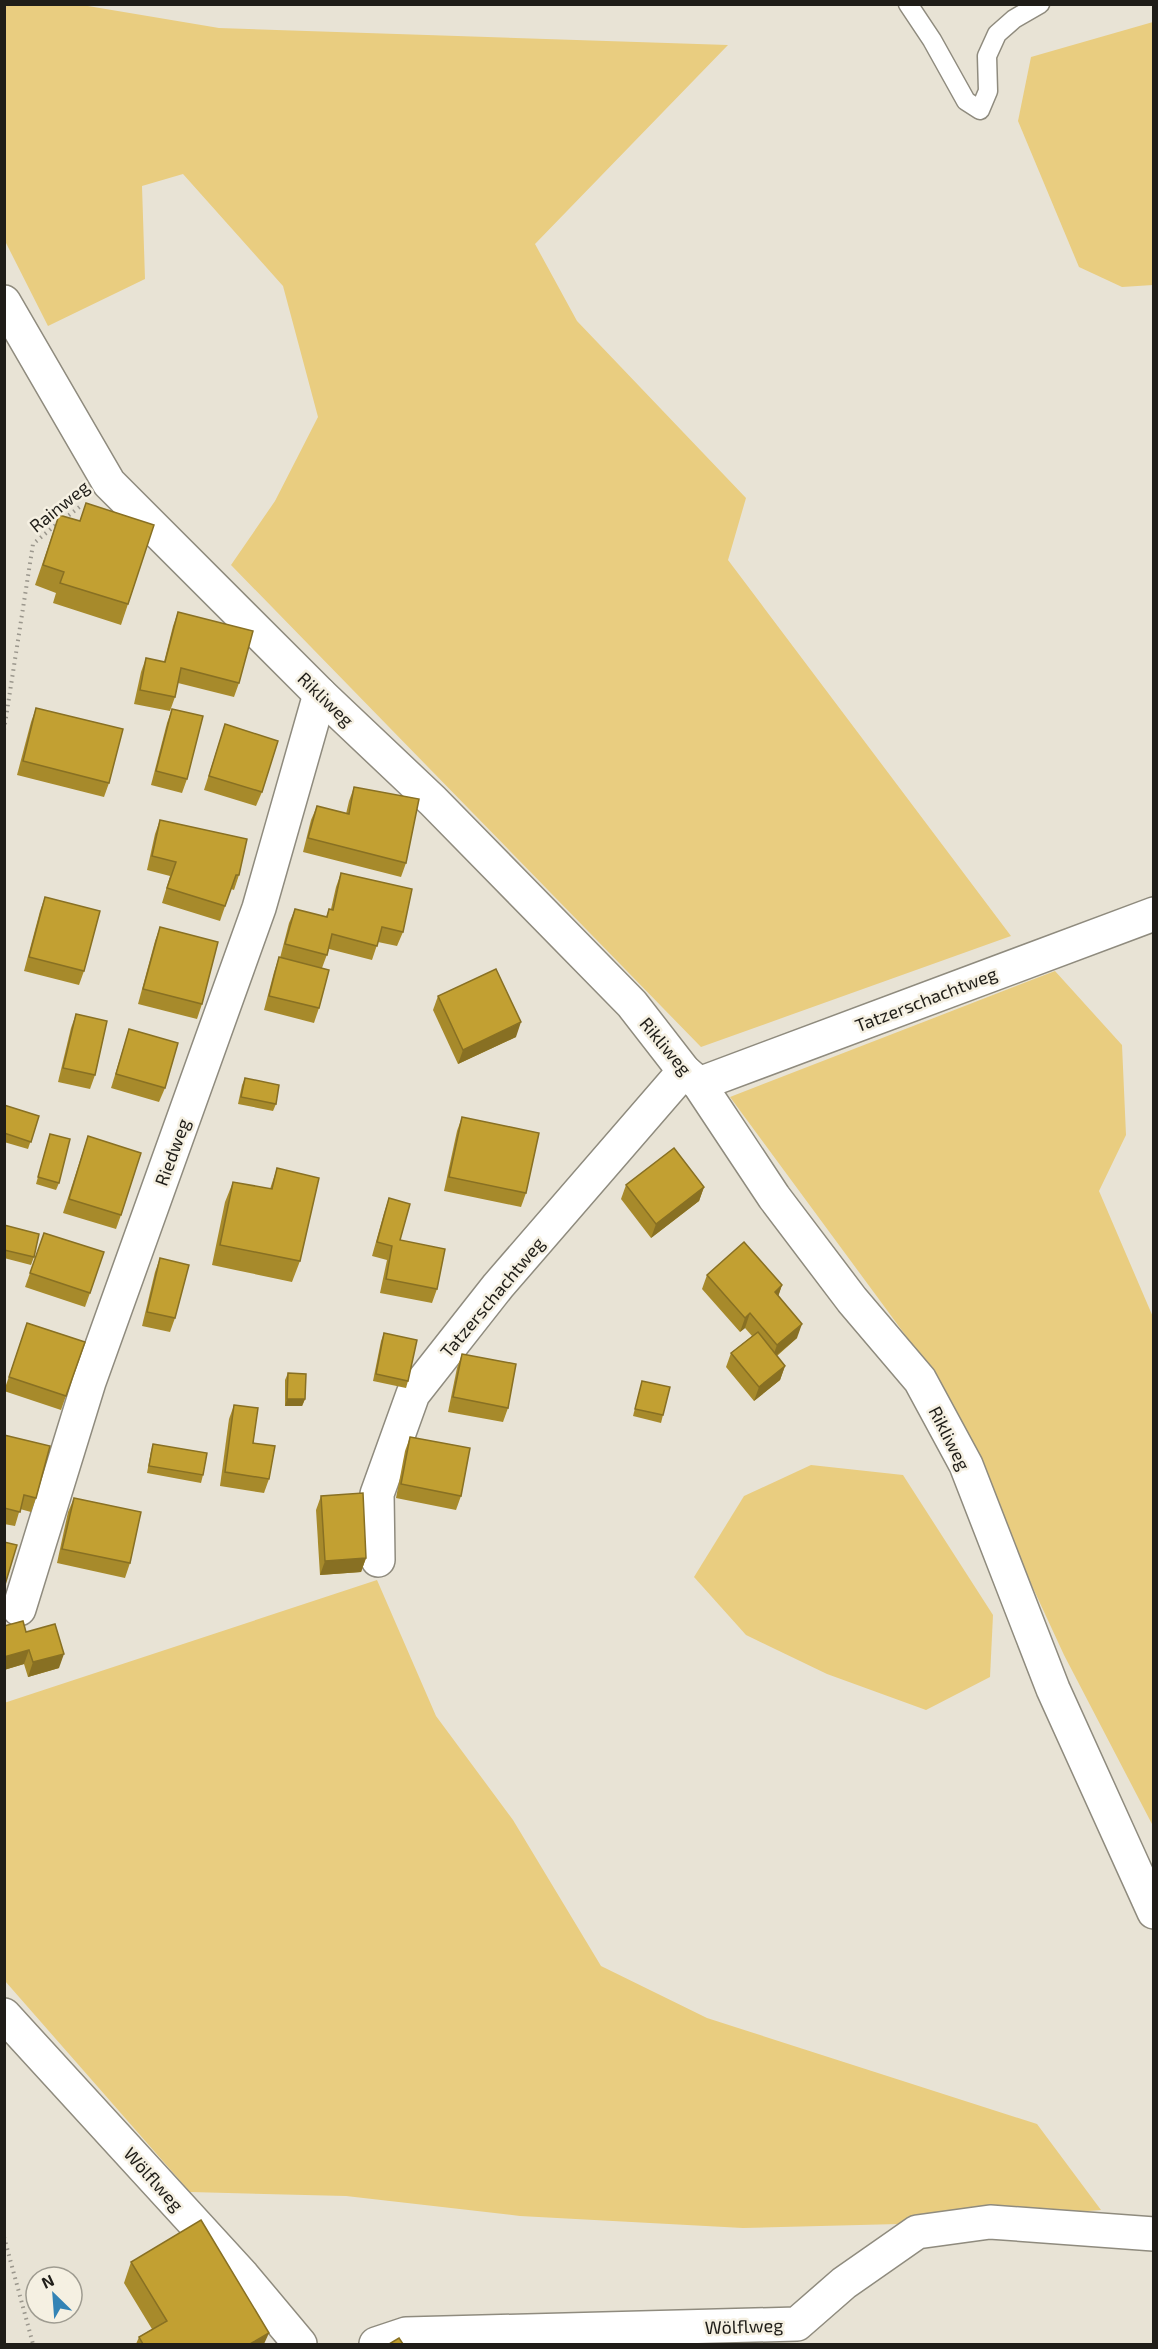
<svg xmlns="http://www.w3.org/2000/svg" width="1158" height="2349" font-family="'Exo 2',sans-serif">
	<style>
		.green { fill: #e9cd80 }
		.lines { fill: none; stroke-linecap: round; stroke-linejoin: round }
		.service-casing { stroke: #8f8b7e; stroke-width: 21 }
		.minor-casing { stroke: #8f8b7e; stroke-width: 36 }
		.path { stroke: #9b978d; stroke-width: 4; stroke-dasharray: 1.5 4.5; stroke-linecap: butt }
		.service { stroke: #fff; stroke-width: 18 }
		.minor { stroke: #fff; stroke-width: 33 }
		.wall { fill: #a78a2b }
		.shaded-wall { fill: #887023 }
		.building { fill: #c2a032; stroke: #887023; stroke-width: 1.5 }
		.labels { text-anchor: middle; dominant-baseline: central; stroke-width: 5; stroke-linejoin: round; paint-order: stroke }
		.street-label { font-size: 18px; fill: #1f1d18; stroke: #f5f0e2 }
	</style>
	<rect width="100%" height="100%" fill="#e8e3d5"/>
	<g class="green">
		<polygon points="5,4 82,5 219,28 728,45 535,244 577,321 746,498 728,560 1011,936 701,1047 231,565 275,501 318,417 283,286 183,174 142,186 145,279 48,326 5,241"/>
		<polygon points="1153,22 1153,285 1122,287 1079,267 1018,121 1031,57"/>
		<polygon points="1055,971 1122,1045 1126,1135 1099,1191 1153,1317 1153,1826 1064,1655 934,1374 730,1097"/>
		<polygon points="811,1465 903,1475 993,1615 990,1677 926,1710 827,1674 746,1635 694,1577 744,1496"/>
		<polygon points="377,1580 436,1716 513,1820 601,1966 707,2018 1037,2124 1101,2210 938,2223 743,2228 520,2216 346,2196 190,2192 5,1981 4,1703"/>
	</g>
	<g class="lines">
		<defs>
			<polyline id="service" points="908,4 932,40 966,101 980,110 988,91 987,56 997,34 1014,19 1040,4"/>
			<g id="minor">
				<polyline points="4,302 109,483 320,694 433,801 632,1004 684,1071 699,1084 774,1197 852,1300 920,1380 966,1465 1053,1689 1154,1912"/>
				<polyline points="699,1084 1154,914"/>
				<polyline points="378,1560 377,1494 413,1394 498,1286 684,1071"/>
				<polyline points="19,1609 89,1382 259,908 320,694"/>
				<polyline points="4,2015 243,2276 300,2344"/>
				<polyline points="376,2344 406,2334 797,2324 844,2283 917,2232 990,2222 1154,2234"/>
			</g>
		</defs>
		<use href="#service" class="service-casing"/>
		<use href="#minor" class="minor-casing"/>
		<g class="path">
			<polyline points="64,519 82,505"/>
			<polyline points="4,730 33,544 58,523"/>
			<polyline points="4,2237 33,2344"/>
		</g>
		<use href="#service" class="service"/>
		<use href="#minor" class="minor"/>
	</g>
	<g class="wall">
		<polygon points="59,515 128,604 121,625 53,603 56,593 35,585"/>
		<polygon points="178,612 239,683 234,697 178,683 175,697 170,711 134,704 141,672 146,658 164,662 173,626"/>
		<polygon points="36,708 109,783 104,797 17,775 31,722"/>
		<polygon points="172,709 187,779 182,793 151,785 167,723"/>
		<polygon points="225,724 262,792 256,806 204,790"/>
		<polygon points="354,787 406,863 401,877 303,852 311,820 317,806 346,814 349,801"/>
		<polygon points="160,820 239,875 234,890 231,889 220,921 162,903 170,876 147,870 155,834"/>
		<polygon points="341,873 403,932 397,946 378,942 372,960 329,949 322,968 319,1008 314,1023 264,1010 274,972 279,957 280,958 289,923 295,909 326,917 329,909 331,909 336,887"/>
		<polygon points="45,897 84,971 79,985 24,971 40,911"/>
		<polygon points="160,927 202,1004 197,1019 138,1004 155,941"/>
		<polygon points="438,996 516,1037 458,1064 433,1010"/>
		<polygon points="76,1014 95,1075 90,1089 58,1082 71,1028"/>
		<polygon points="129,1029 165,1088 159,1102 111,1088"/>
		<polygon points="245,1078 276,1104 273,1111 238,1104 242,1085"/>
		<polygon points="4,1105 39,1116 28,1149 4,1142"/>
		<polygon points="462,1117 526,1193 521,1207 444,1191 457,1131"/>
		<polygon points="50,1134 59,1183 56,1190 36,1184"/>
		<polygon points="88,1136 121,1215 116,1229 63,1213"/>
		<polygon points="277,1168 300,1261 292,1282 212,1265 225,1202 233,1182 270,1189"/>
		<polygon points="626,1185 704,1187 699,1201 651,1238 621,1199"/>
		<polygon points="389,1198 400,1240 437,1289 432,1303 380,1293 387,1260 372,1256 384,1213"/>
		<polygon points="4,1225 34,1257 31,1265 4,1258"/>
		<polygon points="44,1233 90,1293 85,1307 25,1287"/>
		<polygon points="160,1258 175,1318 170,1332 142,1326 155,1272"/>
		<polygon points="707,1275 782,1285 778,1296 797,1338 777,1356 785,1366 780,1380 754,1401 726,1367 731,1353 752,1336 745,1328 740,1332 702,1289"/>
		<polygon points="27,1323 85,1342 61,1410 4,1391"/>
		<polygon points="384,1333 408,1381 406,1388 373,1381 381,1341"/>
		<polygon points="462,1354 508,1408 503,1422 448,1412 457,1368"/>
		<polygon points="288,1373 305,1399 302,1406 285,1406 285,1380"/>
		<polygon points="642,1381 663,1415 661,1423 633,1416"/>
		<polygon points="234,1405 269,1479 264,1493 220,1486 229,1419"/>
		<polygon points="4,1435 36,1498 31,1512 20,1509 15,1526 4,1524"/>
		<polygon points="410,1437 461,1496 456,1510 396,1498 405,1451"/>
		<polygon points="153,1444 203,1475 201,1483 147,1473 151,1451"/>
		<polygon points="321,1496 366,1558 361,1572 320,1575 316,1510"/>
		<polygon points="74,1498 130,1563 125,1578 57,1563 68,1512"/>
		<polygon points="4,1626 26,1632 59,1668 28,1677 24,1664 4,1670"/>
		<polygon points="131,2262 264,2344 136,2344 139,2337 152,2329 124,2283"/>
	</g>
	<g class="shaded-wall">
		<polygon points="521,1022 516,1037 458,1064 463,1050"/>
		<polygon points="704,1187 699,1201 651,1238 656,1224"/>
		<polygon points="782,1285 777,1300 775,1292"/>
		<polygon points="750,1313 745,1328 740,1332 745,1318"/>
		<polygon points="802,1324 797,1338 772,1359 777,1345"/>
		<polygon points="785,1366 780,1380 754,1401 759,1387"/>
		<polygon points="287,1399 305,1399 302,1406 285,1406"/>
		<polygon points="366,1558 361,1572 320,1575 325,1561"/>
		<polygon points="29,1650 24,1664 4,1670 4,1657"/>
		<polygon points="64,1654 59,1668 28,1677 33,1662"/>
		<polygon points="269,2333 264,2344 250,2344"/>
	</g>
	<g class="building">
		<polygon points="86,503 154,525 128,604 60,583 64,572 43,565 59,515 80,521"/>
		<polygon points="178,612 253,631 239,683 181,668 175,697 140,690 146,658 165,662"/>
		<polygon points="36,708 123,729 109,783 23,761"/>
		<polygon points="172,709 203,716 187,779 156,771"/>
		<polygon points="225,724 278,741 262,792 209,776"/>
		<polygon points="354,787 419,799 406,863 308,838 317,806 349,814"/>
		<polygon points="160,820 247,839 239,875 236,875 225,906 167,888 176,862 152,856"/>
		<polygon points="341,873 412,889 403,932 382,927 377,946 332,934 327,955 285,944 295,909 327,917 329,909 333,910"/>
		<polygon points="45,897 100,911 84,971 29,957"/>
		<polygon points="160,927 218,942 202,1004 143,989"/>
		<polygon points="279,957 329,970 319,1008 269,996"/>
		<polygon points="496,969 521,1022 463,1050 438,996"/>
		<polygon points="76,1014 107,1021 95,1075 63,1068"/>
		<polygon points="129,1029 178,1043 165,1088 116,1074"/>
		<polygon points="245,1078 279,1085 276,1104 241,1097"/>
		<polygon points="4,1105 39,1116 31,1142 4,1133"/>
		<polygon points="462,1117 539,1133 526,1193 449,1177"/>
		<polygon points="50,1134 70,1139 59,1183 38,1177"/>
		<polygon points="88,1136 141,1153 121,1215 69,1199"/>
		<polygon points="674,1148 704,1187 656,1224 626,1185"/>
		<polygon points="277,1168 319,1178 300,1261 220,1245 233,1182 272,1189"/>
		<polygon points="389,1198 410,1204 400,1240 445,1249 437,1289 386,1279 392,1246 377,1242"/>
		<polygon points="4,1225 39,1234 34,1257 4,1250"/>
		<polygon points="44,1233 104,1252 90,1293 30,1273"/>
		<polygon points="744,1242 782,1285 775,1292 802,1324 777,1345 750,1313 745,1318 707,1275"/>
		<polygon points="160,1258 189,1265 175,1318 147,1312"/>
		<polygon points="27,1323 85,1342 66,1396 9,1377"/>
		<polygon points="758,1332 785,1366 759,1387 731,1353"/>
		<polygon points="384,1333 417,1340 408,1381 376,1374"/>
		<polygon points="462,1354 516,1364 508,1408 453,1397"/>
		<polygon points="288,1373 306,1374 305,1399 287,1399"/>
		<polygon points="642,1381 670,1387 663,1415 635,1409"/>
		<polygon points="234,1405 258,1408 253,1443 275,1446 269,1479 225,1472"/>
		<polygon points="4,1435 50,1446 36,1498 24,1495 20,1512 4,1508"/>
		<polygon points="410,1437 470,1448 461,1496 401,1484"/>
		<polygon points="153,1444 207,1453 203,1475 149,1466"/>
		<polygon points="363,1493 366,1558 325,1561 321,1496"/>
		<polygon points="74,1498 141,1512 130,1563 62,1549"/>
		<polygon points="4,1542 17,1545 4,1588"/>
		<polygon points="23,1621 26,1632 55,1624 64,1654 33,1662 29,1650 4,1657 4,1626"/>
		<polygon points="201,2220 269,2333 250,2344 143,2344 139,2337 167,2321 131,2262"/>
		<polygon points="399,2338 403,2344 389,2344"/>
	</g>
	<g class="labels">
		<g class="street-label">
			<text transform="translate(59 506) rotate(-39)">Rainweg</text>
			<text transform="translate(326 699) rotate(44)">Rikliweg</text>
			<text transform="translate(926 999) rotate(-21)">Tatzerschachtweg</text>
			<text transform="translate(666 1046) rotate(50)">Rikliweg</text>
			<text transform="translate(172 1152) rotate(-70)">Riedweg</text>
			<text transform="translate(492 1297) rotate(-50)">Tatzerschachtweg</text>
			<text transform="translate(950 1438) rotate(63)">Rikliweg</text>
			<text transform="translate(154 2179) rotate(48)">Wölflweg</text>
			<text transform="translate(744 2326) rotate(-2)">Wölflweg</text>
		</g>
	</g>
	<rect width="1158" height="2349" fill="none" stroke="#1f1d18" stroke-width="12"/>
	<g transform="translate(54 2295) rotate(335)"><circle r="28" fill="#f5f0e2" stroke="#9f9c91" stroke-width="1.5"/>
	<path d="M0-4.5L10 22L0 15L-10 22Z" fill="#3383b5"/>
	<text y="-9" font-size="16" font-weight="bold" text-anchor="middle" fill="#1f1d18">N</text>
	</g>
</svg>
